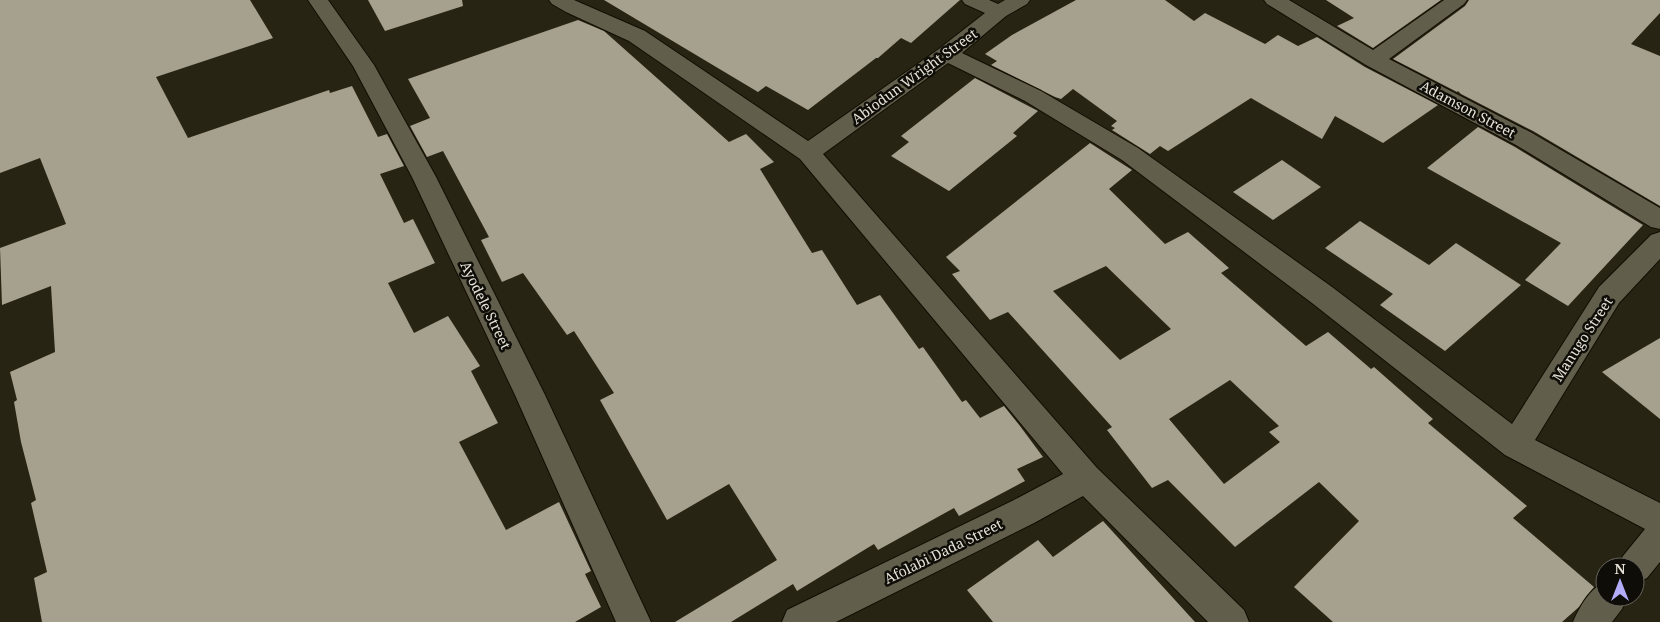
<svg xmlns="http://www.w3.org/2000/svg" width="1660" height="622" font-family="'Noto Serif',serif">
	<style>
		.building { fill: #a6a18e; fill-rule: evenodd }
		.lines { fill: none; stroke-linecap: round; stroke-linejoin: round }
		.minor-casing { stroke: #110d01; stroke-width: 2 }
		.minor { fill: #625e4c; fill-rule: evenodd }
		.labels { text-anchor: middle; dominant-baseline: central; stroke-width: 5; stroke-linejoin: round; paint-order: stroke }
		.street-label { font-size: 14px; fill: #e5e3d8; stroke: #0f0d07 }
	</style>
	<rect width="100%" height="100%" fill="#282414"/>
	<g class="building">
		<polygon points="0,0 250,0 273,38 156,77 188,138 329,90 330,93 352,86 378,137 387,134 404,166 380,174 404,223 413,219 435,263 388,283 414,333 448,316 480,366 471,371 498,423 459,442 506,530 559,502 591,571 585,574 601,607 575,622 42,622 34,578 47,572 31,503 36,500 21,442 14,402 17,400 10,372 55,352 51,286 2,305 0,248 66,224 40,158 0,173"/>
		<polygon points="368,0 462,0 463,6 385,31"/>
		<polygon points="604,0 960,0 911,43 901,38 878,58 876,58 808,110 766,86 758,92"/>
		<polygon points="1076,0 1165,0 1194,21 1205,13 1265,44 1278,35 1298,46 1317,37 1365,67 1438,105 1383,143 1335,116 1322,139 1251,98 1168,151 1160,146 1150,154 1112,130 1115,128 1111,126 1117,121 1073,89 1061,99 1055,97 991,65 997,61 985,54 1012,35"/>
		<polygon points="1326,0 1441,0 1373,48 1337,26 1354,18"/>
		<polygon points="1469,0 1660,0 1660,13 1631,44 1660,56 1660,206 1533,131 1461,94 1458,91 1457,92 1393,59 1465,6"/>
		<polygon points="578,20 604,31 729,142 746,134 774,162 760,169 812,253 822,250 857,305 880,295 919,349 923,347 962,402 966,400 980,418 1004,406 1020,426 1043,457 1017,469 1025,481 959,516 954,508 878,550 874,544 797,591 793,584 731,622 675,622 777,560 729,484 667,520 600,400 614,393 574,331 567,335 523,273 502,282 481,240 489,237 443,151 427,157 410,126 430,118 408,79"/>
		<polygon points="975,78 1038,111 1013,133 1017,136 949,191 891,156 909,142 901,136"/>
		<polygon points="1478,127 1515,147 1643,225 1568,306 1525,280 1561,243 1427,168"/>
		<path d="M1090 143 1132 170 1109 189 1165 244 1188 232 1229 268 1221 273 1306 346 1328 332 1371 369 1374 367 1433 419 1428 423 1527 506 1513 518 1594 587 1579 607 1562 622H1333L1294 587 1359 521 1319 482 1235 547 1168 480 1152 488 1107 430 1112 427 1008 312 990 320 952 274 960 271 946 257ZM1106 266 1171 329 1120 360 1053 291ZM1230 380 1279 426 1269 432 1280 442 1224 484 1169 419Z"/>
		<polygon points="1282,160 1321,187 1273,220 1233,192"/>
		<polygon points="1360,221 1429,265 1456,243 1521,285 1445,351 1380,305 1393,294 1325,248"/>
		<polygon points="1660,338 1660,419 1602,372"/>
		<polygon points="1103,521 1195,622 993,622 967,590 1038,540 1053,557"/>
	</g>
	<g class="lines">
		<defs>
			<g id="minor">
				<polygon points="308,0 328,0 374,65 436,177 545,395 651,622 616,622 515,395 412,177 353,66"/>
				<polygon points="549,0 574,0 645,31 808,141 939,49 985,13 965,4 962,0 989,0 998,4 1005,0 1030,0 1027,4 1006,16 962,53 1041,91 1138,148 1332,287 1512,424 1599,287 1651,235 1660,232 1660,259 1619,303 1535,440 1660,503 1660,562 1647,578 1635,583 1635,567 1618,567 1623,556 1645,529 1505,455 1312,303 1122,160 1025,101 948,63 823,154 1097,468 1244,610 1249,622 1208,622 1083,496 1034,523 836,622 782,622 787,610 1012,501 1063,474 800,159 629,41 566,12 552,4"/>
				<polygon points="1264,0 1289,0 1373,50 1444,0 1467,0 1464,4 1389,59 1532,133 1660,208 1660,229 1651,227 1516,145 1366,65 1267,4"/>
				<path d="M1605 582V597H1627L1622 609 1612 622H1573C1579 608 1590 588 1605 582Z"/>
			</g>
		</defs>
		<use href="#minor" class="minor-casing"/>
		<use href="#minor" class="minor"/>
	</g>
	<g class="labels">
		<g class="street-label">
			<text transform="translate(914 76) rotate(-36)">Abiodun Wright Street</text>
			<text transform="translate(1468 109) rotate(28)">Adamson Street</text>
			<text transform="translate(486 305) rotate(64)">Ayodele Street</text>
			<text transform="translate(1582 339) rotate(-57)">Manugo Street</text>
			<text transform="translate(943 551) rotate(-26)">Afolabi Dada Street</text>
		</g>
	</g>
	<g transform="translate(1620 582)"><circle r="24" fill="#0f0d07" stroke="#65635b"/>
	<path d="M0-4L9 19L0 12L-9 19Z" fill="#b3adf9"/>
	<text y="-8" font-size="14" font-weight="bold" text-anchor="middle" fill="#e5e3d8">N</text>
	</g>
</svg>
